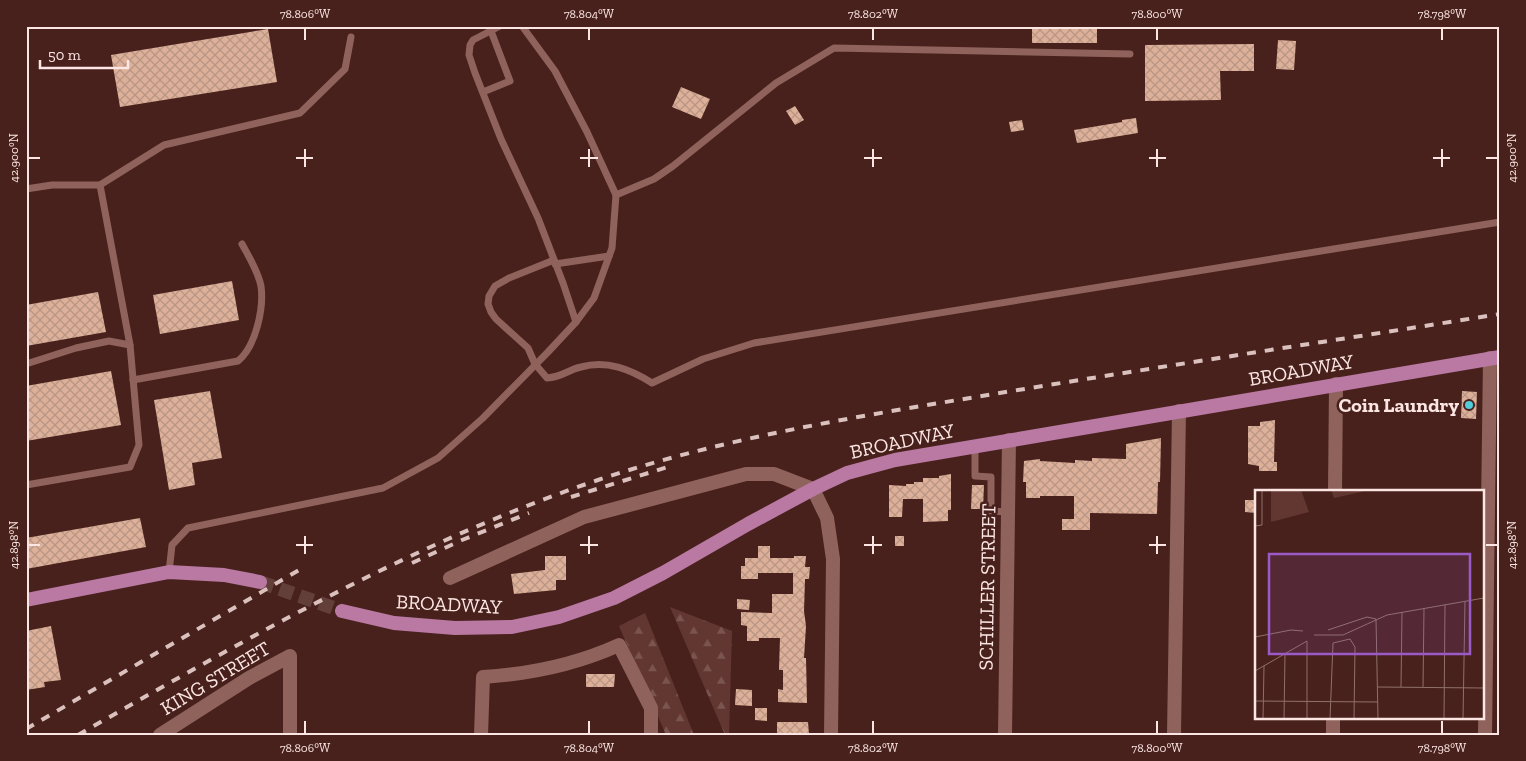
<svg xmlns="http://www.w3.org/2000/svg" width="1526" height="761" font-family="'Zilla Slab',serif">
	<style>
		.forest { fill: url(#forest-firs) }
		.building { fill: url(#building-cross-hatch) }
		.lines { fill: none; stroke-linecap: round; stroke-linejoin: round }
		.primary-tunnel { stroke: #633f3a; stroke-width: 14; stroke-dasharray: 14 7; stroke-linecap: butt }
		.service { stroke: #90625c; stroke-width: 7 }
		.minor { stroke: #90625c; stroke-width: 14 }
		.tertiary { stroke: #90625c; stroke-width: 14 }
		.primary { stroke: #b979a3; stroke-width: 14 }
		.rail { stroke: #dac1bd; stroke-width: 4; stroke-dasharray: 9 9; stroke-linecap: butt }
		.ticks { fill: none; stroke: #fce6e3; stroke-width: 2 }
		.poi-dot { fill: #53cbdb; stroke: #48211c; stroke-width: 2 }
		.labels { text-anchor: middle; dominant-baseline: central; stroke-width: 5; stroke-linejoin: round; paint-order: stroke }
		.street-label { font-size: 20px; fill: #fce6e3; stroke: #48211c }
		.poi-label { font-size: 20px; font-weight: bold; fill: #fce6e3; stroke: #48211c; text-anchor: end }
		.inset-road { fill: none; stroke: #90706c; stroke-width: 1 }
		.view { fill: #9b5ac8; fill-opacity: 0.15; stroke: #9b5ac8; stroke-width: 2.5 }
		.inset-edge { fill: none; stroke: #fce6e3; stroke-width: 2.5 }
		.neatline { fill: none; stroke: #fce6e3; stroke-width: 2 }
		.ticks-label { font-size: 12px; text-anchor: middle; fill: #fce6e3 }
	</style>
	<defs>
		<pattern id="forest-firs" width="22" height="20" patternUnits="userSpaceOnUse" patternTransform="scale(1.25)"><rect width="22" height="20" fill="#633731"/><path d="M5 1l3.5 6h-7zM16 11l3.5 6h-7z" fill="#7a544f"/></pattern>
		<pattern id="building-cross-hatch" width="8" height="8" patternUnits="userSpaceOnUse" patternTransform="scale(1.25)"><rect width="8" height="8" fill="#ddb09a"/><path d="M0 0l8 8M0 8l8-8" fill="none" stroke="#b99584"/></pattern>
	</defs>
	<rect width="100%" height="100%" fill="#48211c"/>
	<g class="forest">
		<polygon points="670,607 732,631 729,735 725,735"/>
		<polygon points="645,613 694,735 666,735 619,626"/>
	</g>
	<g class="building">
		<rect x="1032" y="26" width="65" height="17"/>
		<polygon points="268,29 277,82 120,107 111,55"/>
		<polygon points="1278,40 1296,41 1294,70 1276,69"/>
		<polygon points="1254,44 1254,71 1220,71 1221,100 1145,101 1145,45"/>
		<polygon points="681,87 710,99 701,119 672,107"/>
		<polygon points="795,106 804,120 795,125 786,111"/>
		<polygon points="1136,118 1138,133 1077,143 1074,130 1122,122 1122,120"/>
		<polygon points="1022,120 1024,130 1011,132 1009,122"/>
		<polygon points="232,281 239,320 160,334 153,295"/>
		<polygon points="98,292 106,332 26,346 26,305"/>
		<polygon points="111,371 121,425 26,441 26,386"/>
		<polygon points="210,391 222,458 192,463 195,485 169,490 154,400"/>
		<polygon points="1462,391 1477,392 1476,419 1461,418"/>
		<polygon points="1275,420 1274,462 1277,462 1277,471 1259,471 1259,466 1248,464 1248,426 1260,426 1260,422"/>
		<polygon points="1161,438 1160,482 1158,482 1157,514 1090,513 1090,530 1062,530 1062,519 1074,519 1074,496 1040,496 1040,498 1026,498 1026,482 1023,482 1024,461 1040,459 1040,461 1075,463 1075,460 1092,461 1092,458 1126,459 1126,444"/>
		<polygon points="951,474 951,510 948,510 948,521 923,522 923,499 903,499 902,517 889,517 889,485 906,486 906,484 914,484 914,482 923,482 923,478 939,478 939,476"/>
		<polygon points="972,485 984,485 983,509 971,509"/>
		<polygon points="1245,500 1256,500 1256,513 1245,512"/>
		<polygon points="140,518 146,547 26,569 26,538"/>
		<rect x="895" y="536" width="9" height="10"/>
		<polygon points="758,546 770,546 770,558 794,558 794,556 806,556 805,567 810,567 809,579 805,579 804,611 806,626 804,658 806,658 807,703 778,702 778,689 783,690 783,670 779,670 780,638 759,638 759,641 747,641 747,626 741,625 741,612 772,613 772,594 793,594 793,573 758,573 758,579 741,579 741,566 745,566 745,558 758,558"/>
		<polygon points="545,556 566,556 566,580 556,580 556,590 514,594 511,574 545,570"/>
		<polygon points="737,599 750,600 749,610 737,609"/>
		<polygon points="51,626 61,680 44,682 45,687 26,690 26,631"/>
		<polygon points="586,674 615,674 614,687 586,687"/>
		<polygon points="736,689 752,690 752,706 735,705"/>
		<polygon points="755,708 767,708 767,721 755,720"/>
		<polygon points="777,722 808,722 809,734 777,734"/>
	</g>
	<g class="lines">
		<polyline class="primary-tunnel" points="260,582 342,611"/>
		<g class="service">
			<polyline points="500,26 473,40 470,45 469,55 475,73 501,139 538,218 563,283 576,322"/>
			<polyline points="522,26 555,71 587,132 616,195"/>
			<polyline points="483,92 510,81 491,31"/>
			<polyline points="100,185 164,145 300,113 345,69 351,37"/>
			<polyline points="26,189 52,185 100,185 130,345"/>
			<path d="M554 260 509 278 495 286 489 296 488 304 491 312 496 319 528 348 535 364 547 378C563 377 567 370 581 367 607 360 630 369 652 383L703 359 754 343 1500 222"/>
			<polyline points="555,264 609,256"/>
			<polyline points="26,364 76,348 109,341 130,345 139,445 130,467 26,485"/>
			<path d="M133 380 238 361C256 346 264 308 261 286 258 271 249 257 242 244"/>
			<polyline points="975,447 975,476 991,477 991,511 1008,512"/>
			<polyline points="169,572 172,545 188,528 383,488 438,458 483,418 548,352 576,322 594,298 612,248 616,195 654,179 673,166 776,83 834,48 1130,54"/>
		</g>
		<g class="minor">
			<polyline points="1335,491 1336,384"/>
			<polyline points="450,578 584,517 746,474 774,474 813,489"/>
			<polyline points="160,735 249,678 290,656 290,735"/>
			<path d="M481 735 483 677C531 674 575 665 619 645L651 708V735"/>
			<polyline points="1005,735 1009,440"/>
			<polyline points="1174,735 1179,411"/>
			<polyline points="1333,735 1333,717"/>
			<polyline points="1485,735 1490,358"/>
		</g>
		<polyline class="tertiary" points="813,489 827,518 833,559 831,735"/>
		<g class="primary">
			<polyline points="26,600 169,572 224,575 260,582"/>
			<polyline points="342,611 394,623 455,628 512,627 559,617 614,598 663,573 748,524 813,489 847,473 895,460 1500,357"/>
		</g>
		<g class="rail">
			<polyline points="571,497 674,465"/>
			<polyline points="412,563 462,540 529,513"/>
			<polyline points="26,729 306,566"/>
			<path d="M78 735C246 639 414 542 598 480 726 437 861 416 994 394 1163 366 1331 341 1500 314"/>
		</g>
	</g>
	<path class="ticks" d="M305 28V40M589 28V40M873 28V40M1157 28V40M1442 28V40M305 149V167M589 149V167M873 149V167M1157 149V167M1442 149V167M28 158H40M296 158H313M580 158H598M864 158H882M1149 158H1166M1433 158H1450M1486 158H1498M305 536V554M589 536V554M873 536V554M1157 536V554M28 545H40M296 545H313M580 545H598M864 545H882M1149 545H1166M1486 545H1498M305 721V734M589 721V734M873 721V734M1157 721V734M1442 721V734"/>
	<circle class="poi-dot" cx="1469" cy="405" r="5"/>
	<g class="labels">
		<g class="street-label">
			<text transform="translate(1301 370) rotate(-10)">BROADWAY</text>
			<text transform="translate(902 441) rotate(-12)">BROADWAY</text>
			<text transform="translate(987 587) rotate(-89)">SCHILLER STREET</text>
			<text transform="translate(449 604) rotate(3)">BROADWAY</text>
			<text transform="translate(215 678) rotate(-31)">KING STREET</text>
		</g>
		<g class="poi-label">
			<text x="1459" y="405">Coin Laundry</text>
		</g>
	</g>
	<g transform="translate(1255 490)">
		<rect width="229" height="229" fill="#48211c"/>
		<path d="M16 0H46L54 22 16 32Z" fill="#633731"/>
		<path d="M76 0H115L79 8Z" fill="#633731"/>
		<path class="inset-road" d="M0 36 7 35V0M73 140 112 127 121 129 123 229M59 145H88L132 125 229 108M0 147 36 140 48 141M0 181 52 151V229M123 197 229 198M146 197 147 122M168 197 169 118M0 211 123 212M8 229 9 176M29 229 30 164M75 229 78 153 95 149 100 157 99 229M189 229 190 115M208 229 210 111"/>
		<path class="view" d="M14 64H215V164H14Z"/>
		<rect width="229" height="229" class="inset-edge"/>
	</g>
	<rect width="1526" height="761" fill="none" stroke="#48211c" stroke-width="55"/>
	<path d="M40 60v8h88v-8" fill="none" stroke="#fce6e3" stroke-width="2.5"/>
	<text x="48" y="60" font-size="15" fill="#fce6e3" stroke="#48211c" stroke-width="4" paint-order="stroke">50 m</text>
	<rect x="28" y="28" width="1470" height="706" class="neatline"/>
	<g class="ticks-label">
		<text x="305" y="18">78.806°W</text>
		<text x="589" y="18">78.804°W</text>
		<text x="873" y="18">78.802°W</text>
		<text x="1157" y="18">78.800°W</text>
		<text x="1442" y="18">78.798°W</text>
		<text transform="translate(14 158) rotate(-90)" y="4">42.900°N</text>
		<text transform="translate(1512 158) rotate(-90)" y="4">42.900°N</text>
		<text transform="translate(14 545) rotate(-90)" y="4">42.898°N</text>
		<text transform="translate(1512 545) rotate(-90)" y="4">42.898°N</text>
		<text x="305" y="752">78.806°W</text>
		<text x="589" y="752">78.804°W</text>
		<text x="873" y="752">78.802°W</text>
		<text x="1157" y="752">78.800°W</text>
		<text x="1442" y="752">78.798°W</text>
	</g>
</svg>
